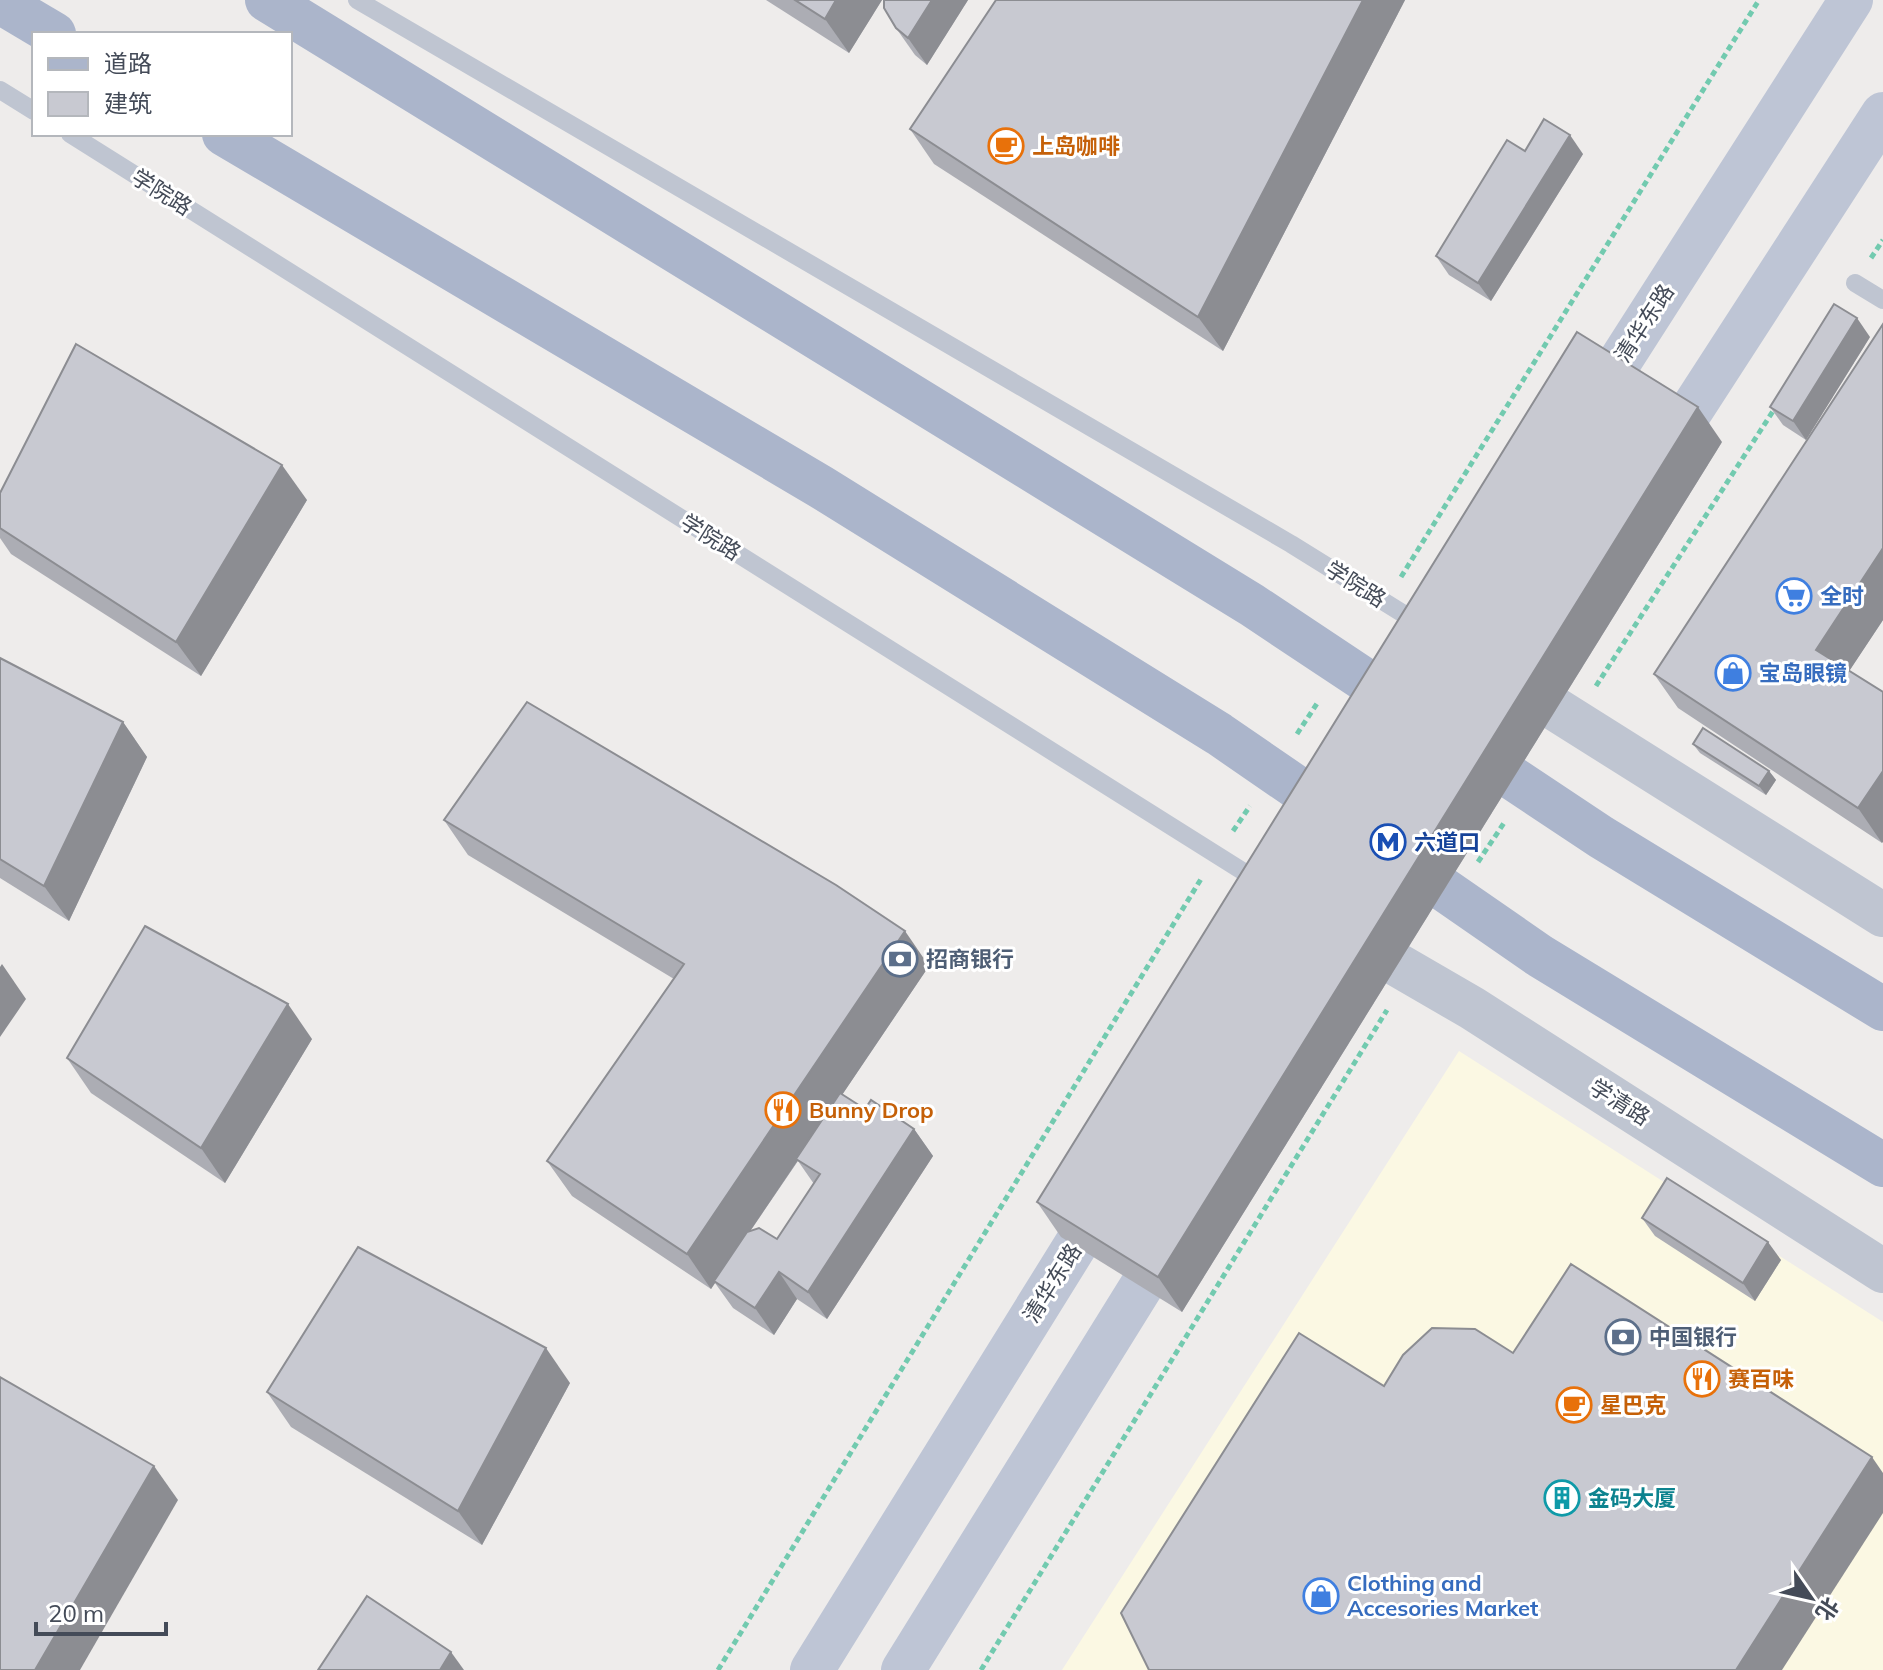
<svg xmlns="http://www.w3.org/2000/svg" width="1883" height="1670" font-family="Mulish,'Noto Sans SC',sans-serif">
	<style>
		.commercial { fill: #fbf8e3 }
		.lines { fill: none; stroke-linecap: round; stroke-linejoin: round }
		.path { stroke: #72caaf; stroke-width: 5; stroke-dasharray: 6 4; stroke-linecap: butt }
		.service { stroke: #bfc5d1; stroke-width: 18 }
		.tertiary { stroke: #bfc5d1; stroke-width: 44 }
		.secondary { stroke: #bec5d5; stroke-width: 44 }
		.primary { stroke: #abb5cb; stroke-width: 44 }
		.wall { fill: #acadb4; fill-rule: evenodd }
		.shaded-wall { fill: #8c8d92 }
		.building { fill: #c8c9d1; stroke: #8c8d92; stroke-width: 2 }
		.labels { text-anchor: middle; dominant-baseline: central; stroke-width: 6; stroke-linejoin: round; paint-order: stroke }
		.food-label { font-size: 22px; font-weight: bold; fill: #c56008; stroke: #fff; text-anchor: start }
		.street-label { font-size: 22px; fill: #444b58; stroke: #fff }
		.shop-label { font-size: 22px; font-weight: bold; fill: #366cbe; stroke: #fff; text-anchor: start }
		.transit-label { font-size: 22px; font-weight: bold; fill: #164399; stroke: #fff; text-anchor: start }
		.service-label { font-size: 22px; font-weight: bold; fill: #4e5e75; stroke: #fff; text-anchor: start }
		.culture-label { font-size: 22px; font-weight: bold; fill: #0d838f; stroke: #fff; text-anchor: start }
	</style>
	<rect width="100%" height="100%" fill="#eeeceb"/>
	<polygon class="commercial" points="1459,1051 1883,1322 1883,1670 1062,1670"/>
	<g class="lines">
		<g class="path">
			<polyline points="1871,258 1883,240"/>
			<polyline points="1401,577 1759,0"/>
			<polyline points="1596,686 1775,408"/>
			<polyline points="1297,734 1318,702"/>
			<polyline points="1233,831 1250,806"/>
			<polyline points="1478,862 1504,823"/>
			<polyline points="718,1670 1201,879"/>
			<polyline points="981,1670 1387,1010"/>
		</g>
		<g class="service">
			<polyline points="357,0 1291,544 1423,626"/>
			<polyline points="0,90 34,111"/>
			<polyline points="70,134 1263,884"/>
			<polyline points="1855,283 1883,300"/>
		</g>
		<g class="tertiary">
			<polyline points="1506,678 1883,915"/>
			<polyline points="1353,939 1472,1008 1883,1271"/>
		</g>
		<g class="secondary">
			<polyline points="1590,408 1851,0"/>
			<polyline points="1663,454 1883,114"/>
			<polyline points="812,1670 1106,1196"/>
			<polyline points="903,1670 1172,1237"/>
		</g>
		<g class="primary">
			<polyline points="267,0 1252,605 1410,710"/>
			<polyline points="0,2 54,34"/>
			<polyline points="224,134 821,487 1219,734 1344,820"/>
			<polyline points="1464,746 1601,837 1883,1009"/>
			<polyline points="1397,857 1540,956 1883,1165"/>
		</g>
	</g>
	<g class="wall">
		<polygon points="766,0 882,0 849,53"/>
		<polygon points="884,0 968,0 927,65 915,55 896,28"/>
		<polygon points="996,0 1405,0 1223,351 934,164 910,129"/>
		<polygon points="1525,151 1583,154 1491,301 1449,275 1436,256"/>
		<polygon points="1883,324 1883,620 1849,671 1882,843 1678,708 1654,674"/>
		<polygon points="1870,337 1806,440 1783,425 1770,407"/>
		<polygon points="1722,442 1182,1312 1061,1237 1037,1202"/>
		<polygon points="0,493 307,500 201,676 11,554 0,538"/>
		<polygon points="0,658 123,722 147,757 69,921 0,878"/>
		<polygon points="1693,744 1769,771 1776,780 1766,795 1700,753"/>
		<path d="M444 820 929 966 842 1095 865 1109 914 1129 933 1156 827 1319 797 1299 774 1335 733 1308 715 1283 711 1289 572 1196 547 1161 674 979 468 855ZM798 1161 814 1184 777 1239 751 1230Z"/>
		<polygon points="312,1039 225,1183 91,1093 67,1058"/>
		<polygon points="1642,1218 1781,1260 1755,1301 1655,1236"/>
		<polygon points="570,1383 482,1545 291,1427 267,1392"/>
	</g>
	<g class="shaded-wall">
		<polygon points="836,0 882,0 849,53 825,19"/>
		<polygon points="932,0 968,0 927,65 908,38"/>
		<polygon points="1363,0 1405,0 1223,351 1198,317"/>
		<polygon points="1570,135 1583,154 1491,301 1478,283"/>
		<polygon points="1857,318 1870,337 1806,440 1793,421"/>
		<polygon points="1698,407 1722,442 1182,1312 1158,1277"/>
		<polygon points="282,465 307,500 201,676 176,642"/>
		<polygon points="1883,548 1883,620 1840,685 1816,650"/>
		<polygon points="123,722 147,757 69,921 44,886"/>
		<polygon points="1769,771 1776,780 1766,795 1759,786"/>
		<polygon points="1883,771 1883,842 1882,843 1858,808"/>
		<polygon points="905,931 929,966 711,1289 687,1254"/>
		<polygon points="2,964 26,999 0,1037 0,967"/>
		<polygon points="288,1004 312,1039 225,1183 201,1148"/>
		<polygon points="914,1129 933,1156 827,1319 808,1292"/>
		<polygon points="1768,1242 1781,1260 1755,1301 1743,1283"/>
		<polygon points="779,1272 797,1299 774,1335 755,1308"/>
		<polygon points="546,1348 570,1383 482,1545 458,1511"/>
		<polygon points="1872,1457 1883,1473 1883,1513 1782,1670 1736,1670"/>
		<polygon points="154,1466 178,1500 80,1670 35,1670"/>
		<polygon points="451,1652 464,1670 440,1670"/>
	</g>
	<g class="building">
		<polygon points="795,0 836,0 825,19"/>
		<polygon points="884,0 932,0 908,38 896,28 884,8"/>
		<polygon points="996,0 1363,0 1198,317 910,129"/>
		<polygon points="1544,119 1570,135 1478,283 1436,256 1507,140 1525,151"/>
		<polygon points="1834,304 1857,318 1793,421 1770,407"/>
		<polygon points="1883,324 1883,548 1816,650 1883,692 1883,771 1858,808 1654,674"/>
		<polygon points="1577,332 1698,407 1158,1277 1037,1202"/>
		<polygon points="76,344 282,465 176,642 0,528 0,493"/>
		<polygon points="0,658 123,722 44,886 0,859"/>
		<polygon points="527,702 836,885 905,931 687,1254 547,1161 684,964 444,820"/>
		<polygon points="1703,728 1769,771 1759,786 1693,744"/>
		<polygon points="145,926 288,1004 201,1148 67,1058"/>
		<polygon points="840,1093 865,1109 871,1100 914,1129 808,1292 779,1272 755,1308 714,1281 747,1232 759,1228 777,1239 820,1174 796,1159"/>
		<polygon points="1667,1178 1768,1242 1743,1283 1642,1218"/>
		<polygon points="358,1247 546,1348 458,1511 267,1392"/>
		<polygon points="1571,1264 1872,1457 1736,1670 1149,1670 1121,1613 1299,1333 1384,1386 1403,1355 1432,1328 1475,1329 1513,1353"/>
		<polygon points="0,1377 154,1466 35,1670 0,1670"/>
		<polygon points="367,1596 451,1652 440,1670 318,1670"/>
	</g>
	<defs>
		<symbol id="cafe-ring" viewBox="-11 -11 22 22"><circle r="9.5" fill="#fff" stroke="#e8710a" stroke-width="1.5"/><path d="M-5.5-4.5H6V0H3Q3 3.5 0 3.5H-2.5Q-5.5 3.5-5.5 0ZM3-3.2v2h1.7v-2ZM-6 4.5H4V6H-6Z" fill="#e8710a"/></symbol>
		<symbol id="supermarket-ring" viewBox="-11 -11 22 22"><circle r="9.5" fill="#fff" stroke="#3f7fe0" stroke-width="1.5"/><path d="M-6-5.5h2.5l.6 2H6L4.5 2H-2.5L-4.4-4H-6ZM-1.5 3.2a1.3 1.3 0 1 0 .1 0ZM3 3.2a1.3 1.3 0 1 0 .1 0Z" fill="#3f7fe0"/></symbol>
		<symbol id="shop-ring" viewBox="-11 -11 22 22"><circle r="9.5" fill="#fff" stroke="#3f7fe0" stroke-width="1.5"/><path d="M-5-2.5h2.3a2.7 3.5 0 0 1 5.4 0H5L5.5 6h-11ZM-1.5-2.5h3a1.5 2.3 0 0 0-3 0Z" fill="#3f7fe0"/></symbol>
		<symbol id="metro-ring" viewBox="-11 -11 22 22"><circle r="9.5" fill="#fff" stroke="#1a4fb4" stroke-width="1.5"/><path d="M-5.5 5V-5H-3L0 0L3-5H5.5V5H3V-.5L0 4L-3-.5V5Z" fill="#1a4fb4"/></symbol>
		<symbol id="bank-ring" viewBox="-11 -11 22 22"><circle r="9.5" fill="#fff" stroke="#5c6f8a" stroke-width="1.5"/><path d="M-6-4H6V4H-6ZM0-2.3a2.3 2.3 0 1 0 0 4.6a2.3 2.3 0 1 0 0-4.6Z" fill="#5c6f8a"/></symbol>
		<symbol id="restaurant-ring" viewBox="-11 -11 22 22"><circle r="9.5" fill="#fff" stroke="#e8710a" stroke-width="1.5"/><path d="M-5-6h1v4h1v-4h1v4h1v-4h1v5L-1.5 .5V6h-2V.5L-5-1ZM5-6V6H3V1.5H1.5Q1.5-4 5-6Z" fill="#e8710a"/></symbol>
		<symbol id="building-ring" viewBox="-11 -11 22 22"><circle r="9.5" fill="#fff" stroke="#0f9aa8" stroke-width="1.5"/><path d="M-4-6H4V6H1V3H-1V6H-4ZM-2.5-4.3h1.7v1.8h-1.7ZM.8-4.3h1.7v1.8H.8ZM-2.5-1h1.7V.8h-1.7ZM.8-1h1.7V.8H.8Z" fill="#0f9aa8"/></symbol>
	</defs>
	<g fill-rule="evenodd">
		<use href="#cafe-ring" x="986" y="126" width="40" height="40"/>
		<use href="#supermarket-ring" x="1774" y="576" width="40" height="40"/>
		<use href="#shop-ring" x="1713" y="653" width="40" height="40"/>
		<use href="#metro-ring" x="1368" y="822" width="40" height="40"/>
		<use href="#bank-ring" x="880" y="939" width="40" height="40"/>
		<use href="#restaurant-ring" x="763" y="1090" width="40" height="40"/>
		<use href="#bank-ring" x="1603" y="1317" width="40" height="40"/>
		<use href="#restaurant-ring" x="1682" y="1359" width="40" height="40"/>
		<use href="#cafe-ring" x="1554" y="1385" width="40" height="40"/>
		<use href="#building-ring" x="1542" y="1478" width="40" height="40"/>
		<use href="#shop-ring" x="1301" y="1576" width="40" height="40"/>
	</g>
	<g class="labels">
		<g class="food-label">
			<text x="1032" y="146">上岛咖啡</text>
			<text x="809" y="1110">Bunny Drop</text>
			<text x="1728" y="1379">赛百味</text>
			<text x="1600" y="1405">星巴克</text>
		</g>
		<g class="street-label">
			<text transform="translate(162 192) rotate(32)">学院路</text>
			<text transform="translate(1644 323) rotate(-57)">清华东路</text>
			<text transform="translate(711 537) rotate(32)">学院路</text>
			<text transform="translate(1356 584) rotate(32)">学院路</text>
			<text transform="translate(1620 1102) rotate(32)">学清路</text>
			<text transform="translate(1052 1283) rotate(-58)">清华东路</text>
		</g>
		<g class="shop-label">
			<text x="1820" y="596">全时</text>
			<text x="1759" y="673">宝岛眼镜</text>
			<text x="1347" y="1583">Clothing and<tspan x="1347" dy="25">Accesories Market</tspan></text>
		</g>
		<g class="transit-label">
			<text x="1414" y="842">六道口</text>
		</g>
		<g class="service-label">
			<text x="926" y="959">招商银行</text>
			<text x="1649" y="1337">中国银行</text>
		</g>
		<g class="culture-label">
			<text x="1588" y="1498">金码大厦</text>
		</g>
	</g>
	<rect x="32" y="32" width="260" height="104" fill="#ffffff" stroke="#b4b7bc" stroke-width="2"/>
	<rect x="48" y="58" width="40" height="12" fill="#abb5cb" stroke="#b4b7bc" stroke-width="2"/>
	<text x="104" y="72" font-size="24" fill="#444b58">道路</text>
	<rect x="48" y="92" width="40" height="24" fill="#c8c9d1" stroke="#b4b7bc" stroke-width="2"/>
	<text x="104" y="112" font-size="24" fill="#444b58">建筑</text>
	<g transform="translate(1811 1598) rotate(124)" stroke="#ffffff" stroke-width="6" paint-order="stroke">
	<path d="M0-6L14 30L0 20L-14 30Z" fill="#444b58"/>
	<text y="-12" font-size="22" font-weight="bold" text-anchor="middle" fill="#444b58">北</text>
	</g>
	<path d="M36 1622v12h130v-12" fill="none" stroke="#444b58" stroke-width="4"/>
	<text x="48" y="1622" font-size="24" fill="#444b58" stroke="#ffffff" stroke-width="6" paint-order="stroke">20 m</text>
</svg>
